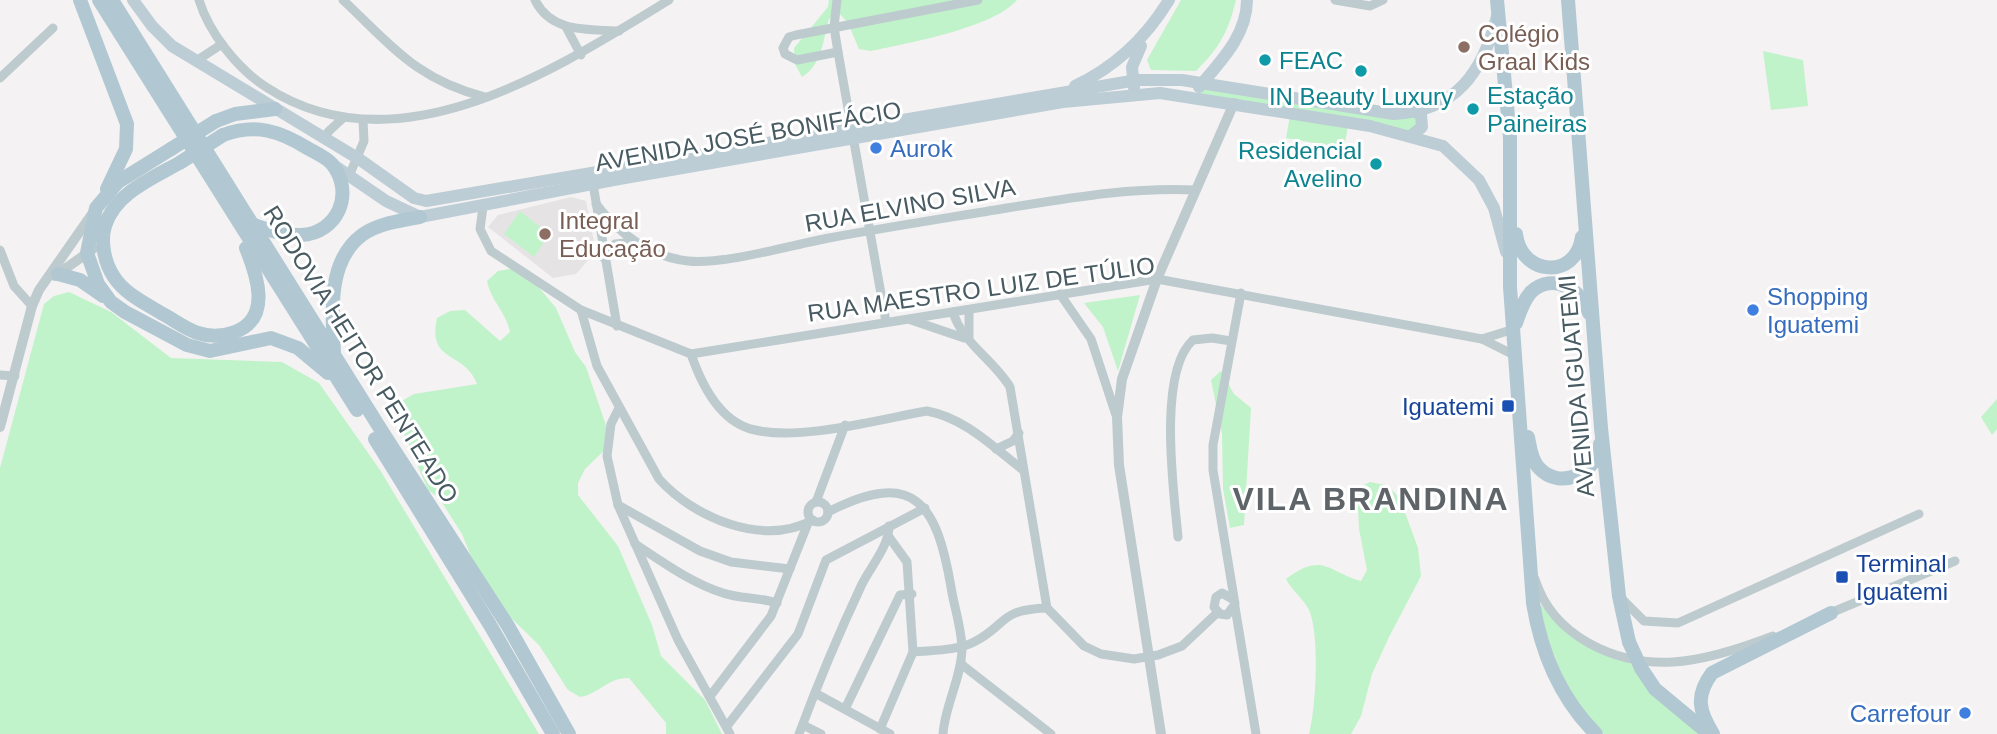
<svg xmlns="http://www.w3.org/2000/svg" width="1997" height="734" font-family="Helvetica,sans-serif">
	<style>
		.education { fill: #e6e3e5 }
		.green { fill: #c0f3c9 }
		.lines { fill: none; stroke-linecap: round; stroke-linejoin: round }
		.minor { stroke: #bdcbcf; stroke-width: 9 }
		.tertiary { stroke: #bdcbcf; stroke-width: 10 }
		.secondary { stroke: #bdcdd5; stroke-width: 12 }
		.primary { stroke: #b1c8d2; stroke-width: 14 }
		.primary-bridge { stroke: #b1c8d2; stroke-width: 14 }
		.education-dot { fill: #8d6e63; stroke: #fff; stroke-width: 2.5 }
		.culture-dot { fill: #0f9aa8; stroke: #fff; stroke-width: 2.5 }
		.shop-dot { fill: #3f7fe0; stroke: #fff; stroke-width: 2.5 }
		.transit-dot { fill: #1a4fb4; stroke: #fff; stroke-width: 2.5 }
		.labels { text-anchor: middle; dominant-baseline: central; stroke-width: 6; stroke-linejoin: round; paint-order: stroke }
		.education-label { font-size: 24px; fill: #785e54; stroke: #fff; text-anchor: start }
		.culture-label { font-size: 24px; fill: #0d838f; stroke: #fff; text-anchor: start }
		.street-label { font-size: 24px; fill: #485b62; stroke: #fff }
		.shop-label { font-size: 24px; fill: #366cbe; stroke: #fff; text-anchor: start }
		.transit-label { font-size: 24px; fill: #164399; stroke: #fff; text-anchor: end }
		.district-label { font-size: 32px; font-weight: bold; letter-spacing: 2px; fill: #5e6468; stroke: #fff }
	</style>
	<rect width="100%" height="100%" fill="#f5f2f3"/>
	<polygon class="education" points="571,197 586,201 594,242 590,258 576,274 553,278 488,227 498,215"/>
	<g class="green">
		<path d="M829 0H1017C993 28 908 43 871 51L859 49 848 23 839 13 829 19C823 40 822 65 802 77L795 64 794 48 828 7Z"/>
		<path d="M1181 0H1236C1228 32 1220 47 1196 71L1151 70 1147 60Z"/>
		<polygon points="1763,51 1803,60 1808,106 1771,110"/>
		<polygon points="1206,87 1410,115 1420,121 1411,133 1200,94"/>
		<polygon points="1290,116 1348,126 1344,148 1286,138"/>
		<polygon points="520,211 549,234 534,257 504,234"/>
		<path d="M515 268 536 284 556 308 575 352 586 367 609 434V446L585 469 578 483V495L618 546 652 625 661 656 705 700 722 734H666V723L629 678C609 677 599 694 580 697L568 690 539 645 480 588 476 569 462 534 439 498 428 490 403 431 400 402 414 394 477 384C464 350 427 364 437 318L450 311 465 310 500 341 510 332C506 312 491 301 487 281L498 271Z"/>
		<polygon points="69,292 111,312 171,358 282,362 319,383 380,470 539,734 0,734 0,468 44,304 54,296"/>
		<polygon points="1140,295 1118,371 1103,327 1084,303"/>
		<polygon points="1221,371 1234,394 1251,408 1244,525 1230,528 1223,489 1222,434 1211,380"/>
		<polygon points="1997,399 1997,429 1992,435 1981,417"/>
		<path d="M1370 482 1386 485 1396 494 1403 507 1418 548 1421 576 1389 637 1372 674 1361 716 1351 734H1309C1316 708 1320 634 1309 610 1303 598 1292 591 1286 579 1323 551 1328 572 1361 581L1367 570 1359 529 1357 488Z"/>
		<path d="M1541 605 1554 620 1629 661 1647 689 1701 734H1604C1567 700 1552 654 1539 607Z"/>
	</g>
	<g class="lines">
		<g class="minor">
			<path d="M199 0C209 33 238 69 266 87 397 173 556 69 669 0"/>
			<path d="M343 0C392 46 417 80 485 97"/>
			<path d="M535 0C551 33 588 29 619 31"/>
			<polyline points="837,0 834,27 838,52 886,322"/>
			<polyline points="1335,0 1370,6 1383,0"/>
			<polyline points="566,27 581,55"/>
			<polyline points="838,52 797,60 785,54 783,48 789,37 796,35 978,0"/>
			<polyline points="196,61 222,44"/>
			<polyline points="0,78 53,28"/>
			<polyline points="325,140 328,132 343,118"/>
			<polyline points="349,176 364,141 363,120"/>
			<polyline points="593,184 617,326"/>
			<path d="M596 204C618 233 650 257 688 261 724 265 791 245 829 238 888 227 947 218 1007 208 1070 198 1131 187 1196 190"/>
			<polyline points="483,207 480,229 491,251 581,310 691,354 1157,279 1482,339 1516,356"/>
			<polyline points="0,250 14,286 32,306"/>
			<polyline points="604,258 615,244 635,242"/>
			<polyline points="1060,294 1091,339 1116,415"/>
			<path d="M581 310 597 366 659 479C694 518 763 547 813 520"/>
			<path d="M953 312C962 343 994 360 1010 387L1047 608 1084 646 1101 654 1134 659 1158 655 1182 646 1217 613"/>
			<polyline points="911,320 964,338"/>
			<polyline points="969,338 969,310"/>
			<polyline points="1482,339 1514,329"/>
			<path d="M691 354C701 383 720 423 755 430 801 441 880 419 927 411 965 418 993 447 1023 470"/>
			<polyline points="0,375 15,376"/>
			<polyline points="619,408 611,424 607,456 618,505 678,640 730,734"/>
			<polyline points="996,449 1013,441 1019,433"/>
			<circle cx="818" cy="512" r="10"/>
			<polyline points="816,502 845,425"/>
			<polyline points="618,505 700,551 731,562 790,569"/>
			<path d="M828 512C915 467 937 505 951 587 954 607 962 629 962 650 961 679 945 705 943 734"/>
			<path d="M1178 537C1174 493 1157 372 1193 340L1212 338 1231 341"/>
			<path d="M635 544C663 562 691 583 723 593 740 599 759 597 777 603"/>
			<path d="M1535 579C1553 637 1616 665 1673 662 1707 660 1742 648 1773 636"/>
			<polyline points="1622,599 1644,621 1678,623 1919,514"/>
			<polyline points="1234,600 1222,593 1216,597 1214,607 1220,614 1227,615 1235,604 1213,470 1213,445 1241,293"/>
			<polyline points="1235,607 1256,734"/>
			<polyline points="1828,614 1955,561"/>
			<path d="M913 652C933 650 956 651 974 642 1009 624 997 610 1047 608"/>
			<polyline points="961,664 1051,734"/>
			<polyline points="815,693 890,734"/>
			<polyline points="711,695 771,616 808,523"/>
			<polyline points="845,709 900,595 912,594"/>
			<polyline points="803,725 821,734"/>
			<polyline points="727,726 798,634 826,560 925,508"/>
			<polyline points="880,729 913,652 907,562 889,537"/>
			<path d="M799 734C818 683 839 633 862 584 871 566 889 546 889 526"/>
		</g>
		<g class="tertiary">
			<polyline points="55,276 93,249"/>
			<polyline points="0,427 32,306 39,290 92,214"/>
			<polyline points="1161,734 1119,465 1117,417 1122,379 1157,279 1234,103"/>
		</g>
		<g class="secondary">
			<path d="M133 0 152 26 172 46 359 159 414 198 426 201 1137 80H1182L1394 114C1456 111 1483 72 1497 16"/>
			<path d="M1075 86C1115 67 1146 38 1169 0"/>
			<path d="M1199 87C1221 61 1247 35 1247 0"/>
			<polyline points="1134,88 1132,67 1141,46"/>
			<polyline points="1412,135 1422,127 1421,115 1416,112"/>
			<polyline points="332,164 386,201 420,217 619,179 1063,102 1160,93 1370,126 1443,146 1479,180 1494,208 1506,252"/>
		</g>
		<g class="primary">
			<polyline points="80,0 127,124 126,149 107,189"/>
			<polyline points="99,0 357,410"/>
			<polyline points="112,0 383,433 508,626 569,734"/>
			<path d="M1497 0 1510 138V287L1533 603C1541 652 1560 698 1596 734"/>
			<polyline points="1568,0 1601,428 1619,596 1629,642"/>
			<polyline points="216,121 235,114 275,109"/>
			<path d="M223 135C256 123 280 131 309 149 316 153 327 158 332 164 355 193 338 233 301 235 285 236 269 230 254 225"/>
			<polyline points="171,149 118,182 96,208 87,253 98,284 111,302 125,312 187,345 210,351 271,338 298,348 328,373"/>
			<path d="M181 162C153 178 115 193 105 226 100 242 105 264 114 277 125 294 145 303 161 313 173 319 185 329 198 333 210 337 224 336 235 332 272 318 257 275 246 248"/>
			<path d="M1516 234C1521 276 1576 280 1582 237"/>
			<polyline points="58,274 80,280 103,296"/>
			<path d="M1516 323C1520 312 1523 301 1531 292 1553 272 1581 289 1589 313"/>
			<path d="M334 352C332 313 327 261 362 235 378 223 401 221 420 217"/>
			<path d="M1528 437C1530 447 1531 460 1539 468 1560 491 1598 473 1600 444"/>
			<polyline points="375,439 490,625 553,734"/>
			<polyline points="1641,668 1655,689 1708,733"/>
			<path d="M1713 734C1699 711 1695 696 1712 673L1831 613"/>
		</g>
		<g class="primary-bridge">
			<polyline points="171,149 216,121"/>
			<polyline points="181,162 223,135"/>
			<polyline points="1629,642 1641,668"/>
		</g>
	</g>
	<g class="education-dot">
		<circle cx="1464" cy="47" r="7"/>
		<circle cx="545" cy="234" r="7"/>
	</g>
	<g class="culture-dot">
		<circle cx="1265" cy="60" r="7"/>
		<circle cx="1361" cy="71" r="7"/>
		<circle cx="1473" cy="109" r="7"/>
		<circle cx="1376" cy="164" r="7"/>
	</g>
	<g class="shop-dot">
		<circle cx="876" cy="148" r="7"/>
		<circle cx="1753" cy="310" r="7"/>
		<circle cx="1965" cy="713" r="7"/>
	</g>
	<g class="transit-dot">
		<rect x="1501" y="399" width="14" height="14" rx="3.5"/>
		<rect x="1835" y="570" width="14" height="14" rx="3.5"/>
	</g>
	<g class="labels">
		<g class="education-label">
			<text x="1478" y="33">Colégio<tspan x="1478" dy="28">Graal Kids</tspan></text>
			<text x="559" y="220">Integral<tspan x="559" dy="28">Educação</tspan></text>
		</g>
		<g class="culture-label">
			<text x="1279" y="60">FEAC</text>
			<text x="1487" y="95">Estação<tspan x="1487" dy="28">Paineiras</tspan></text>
			<text x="1361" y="96" text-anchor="middle">IN Beauty Luxury</text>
			<text x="1362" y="150" text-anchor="end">Residencial<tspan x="1362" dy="28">Avelino</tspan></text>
		</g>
		<g class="street-label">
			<text transform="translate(748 136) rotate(-10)">AVENIDA JOSÉ BONIFÁCIO</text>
			<text transform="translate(910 205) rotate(-10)">RUA ELVINO SILVA</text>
			<text transform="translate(981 289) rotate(-8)">RUA MAESTRO LUIZ DE TÚLIO</text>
			<text transform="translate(361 354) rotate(58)">RODOVIA HEITOR PENTEADO</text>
			<text transform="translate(1576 386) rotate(-95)">AVENIDA IGUATEMI</text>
		</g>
		<g class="shop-label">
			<text x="890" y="148">Aurok</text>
			<text x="1767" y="296">Shopping<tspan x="1767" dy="28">Iguatemi</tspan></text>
			<text x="1951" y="713" text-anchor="end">Carrefour</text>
		</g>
		<g class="transit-label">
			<text x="1494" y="406">Iguatemi</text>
			<text x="1856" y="563" text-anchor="start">Terminal<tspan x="1856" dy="28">Iguatemi</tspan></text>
		</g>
		<g class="district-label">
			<text x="1371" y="499">VILA BRANDINA</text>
		</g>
	</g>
</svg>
